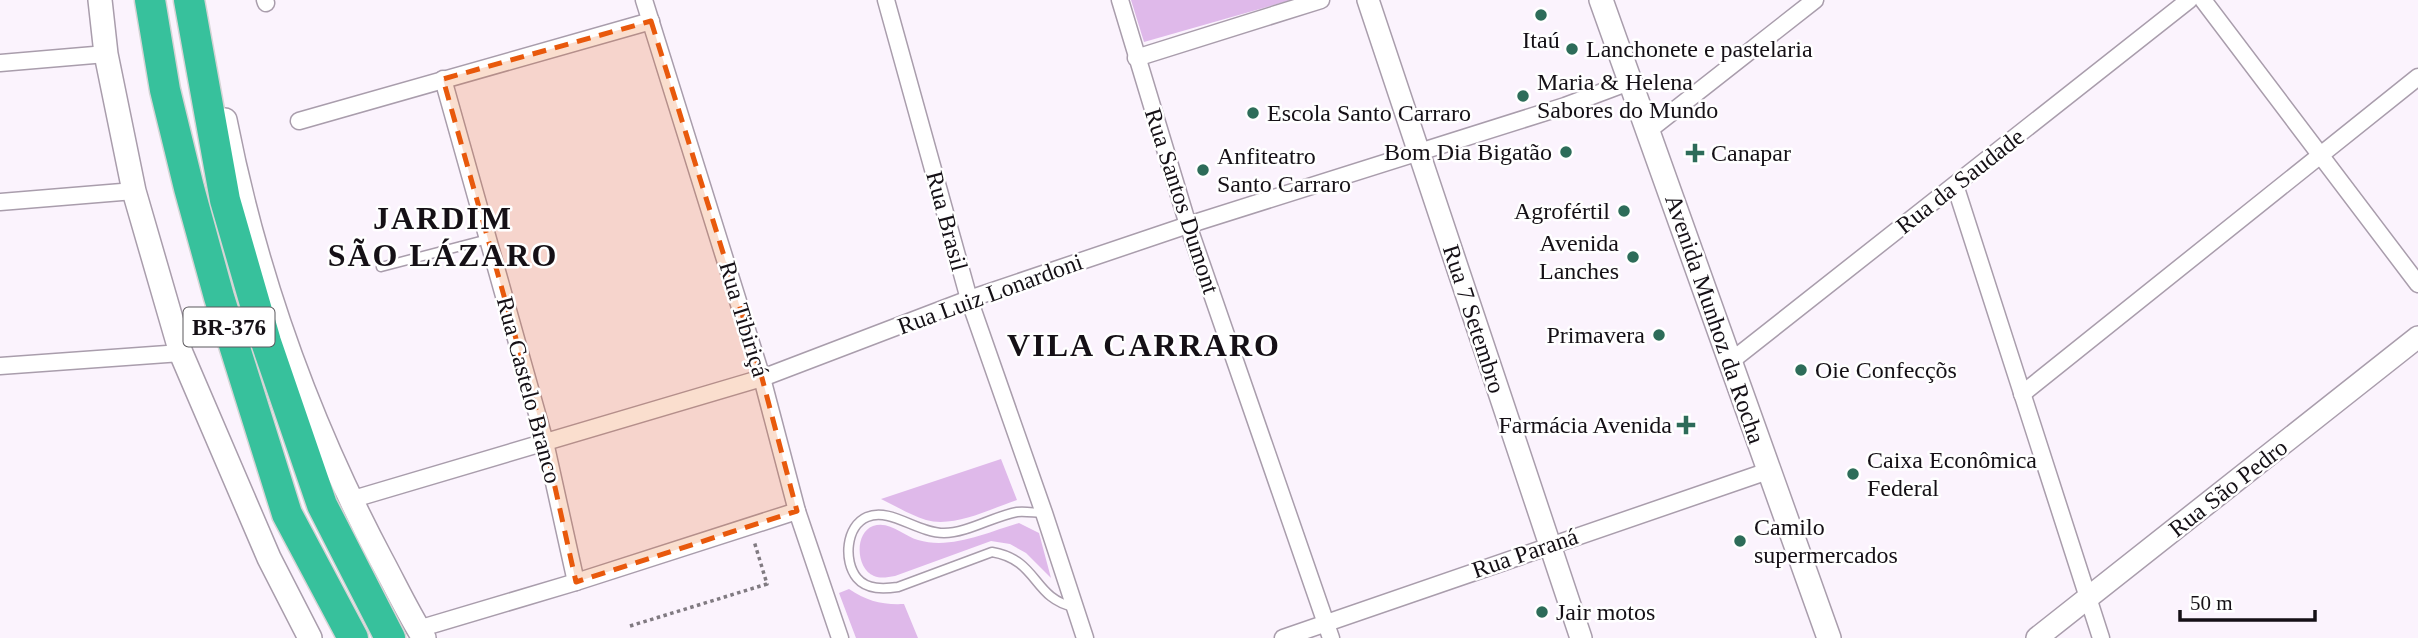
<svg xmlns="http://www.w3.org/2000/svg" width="2418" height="638" font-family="Georgia,serif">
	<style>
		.green { fill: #dfb9ea }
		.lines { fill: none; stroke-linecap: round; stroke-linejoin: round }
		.service-casing { stroke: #a99dac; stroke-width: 11 }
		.minor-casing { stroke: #a99dac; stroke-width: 19 }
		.tertiary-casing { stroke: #a99dac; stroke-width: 24 }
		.secondary-casing { stroke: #a99dac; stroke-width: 26 }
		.motorway-casing { stroke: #d5d4d5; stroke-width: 33 }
		.path { stroke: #807a81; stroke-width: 3.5; stroke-dasharray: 3.5 3.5; stroke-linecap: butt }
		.service { stroke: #fff; stroke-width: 8 }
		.minor { stroke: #fff; stroke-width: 16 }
		.tertiary { stroke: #fff; stroke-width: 21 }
		.secondary { stroke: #fff; stroke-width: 23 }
		.motorway { stroke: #37c19c; stroke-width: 30 }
		.marked { fill: #e8590c; fill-opacity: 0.2; stroke: #e8590c; stroke-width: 5; stroke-dasharray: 14 9; stroke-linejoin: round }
		.poi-dot { fill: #2d6c59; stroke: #fff; stroke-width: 2.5 }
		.labels { text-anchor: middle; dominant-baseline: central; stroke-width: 5; stroke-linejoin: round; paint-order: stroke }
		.shield { fill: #fff; stroke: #5b585c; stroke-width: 2 }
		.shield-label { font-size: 23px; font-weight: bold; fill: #151016 }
		.poi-label { font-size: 24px; fill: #151016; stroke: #fff; text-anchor: start }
		.street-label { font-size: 24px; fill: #151016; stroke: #fff }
		.district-label { font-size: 32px; font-weight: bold; letter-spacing: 2px; fill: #151016; stroke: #fff }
	</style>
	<rect width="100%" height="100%" fill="#fbf3fd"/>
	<g class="green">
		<polygon points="1131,0 1291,0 1144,42"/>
		<path d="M1001 459 1017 500C990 509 954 528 926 520 910 515 896 506 881 499Z"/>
		<path d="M1019 523 1039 533 1051 578 1026 553 1010 544 991 541 895 576C888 577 881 579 874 576 856 569 854 533 873 526 889 520 904 536 918 540 951 550 988 532 1019 523Z"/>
		<path d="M849 589C867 601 882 605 904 604L918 638H856L839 593Z"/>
	</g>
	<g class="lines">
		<defs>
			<g id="service">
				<polyline points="381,267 488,239"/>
				<path d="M1044 513C1035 513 1026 511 1017 512 994 516 967 533 944 533 917 533 890 507 867 517 846 526 843 561 857 578 867 590 884 589 898 587L992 552C1039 560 1032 598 1074 607"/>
			</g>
			<g id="minor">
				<polyline points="265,0 266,3"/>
				<polyline points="644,0 762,378 797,511 840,638"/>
				<polyline points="886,0 969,299 1044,513 1085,638"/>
				<polyline points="1120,0 1188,225 1331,638"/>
				<polyline points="2203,0 2418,284"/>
				<polyline points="1136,58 1321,0"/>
				<polyline points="0,63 106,54"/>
				<polyline points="443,79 545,442 576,582"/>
				<polyline points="299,121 651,21"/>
				<polyline points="1648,131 1815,0"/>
				<polyline points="1955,185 2101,638"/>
				<polyline points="0,202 134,191"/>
				<polyline points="1730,362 2189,0"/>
				<polyline points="0,366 181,353"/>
				<polyline points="2022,394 2418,77"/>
				<polyline points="350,500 762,378 969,299 1188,225 1565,106 1629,82"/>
				<polyline points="418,629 576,582 797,511"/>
				<polyline points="1283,638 1768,471"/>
			</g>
			<g id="tertiary">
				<polyline points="1368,0 1581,638"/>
				<polyline points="2037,638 2418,337"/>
			</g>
			<g id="secondary">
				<polyline points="100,0 106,54 134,191 181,353 269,558 310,638"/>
				<polyline points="1601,0 1829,638"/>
				<path d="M225 120C255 273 308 421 381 559 395 585 408 613 424 638"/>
			</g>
			<g id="motorway">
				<polyline points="150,0 165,90 189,188 219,297 287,514 353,638"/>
				<polyline points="189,0 225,200 266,342 322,505 390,638"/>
			</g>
		</defs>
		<use href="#service" class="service-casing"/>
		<use href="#minor" class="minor-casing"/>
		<use href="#tertiary" class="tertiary-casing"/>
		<use href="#secondary" class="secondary-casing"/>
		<use href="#motorway" class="motorway-casing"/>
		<polyline class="path" points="630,626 767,584 754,541"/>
		<use href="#service" class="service"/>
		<use href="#minor" class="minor"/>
		<use href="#tertiary" class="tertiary"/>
		<use href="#secondary" class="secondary"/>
		<use href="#motorway" class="motorway"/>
	</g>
	<path class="marked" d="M651 21 762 378 797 511 576 582 545 442 443 79Z"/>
	<g class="poi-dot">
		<circle cx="1541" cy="15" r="7"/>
		<circle cx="1572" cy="49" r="7"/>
		<circle cx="1523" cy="96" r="7"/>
		<circle cx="1253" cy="113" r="7"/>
		<circle cx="1566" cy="152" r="7"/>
		<path d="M1691.5 142.5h7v7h7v7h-7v7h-7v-7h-7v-7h7z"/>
		<circle cx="1203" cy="170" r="7"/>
		<circle cx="1624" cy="211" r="7"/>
		<circle cx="1633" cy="257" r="7"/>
		<circle cx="1659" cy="335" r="7"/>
		<circle cx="1801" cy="370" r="7"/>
		<path d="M1682.5 414.5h7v7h7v7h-7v7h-7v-7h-7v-7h7z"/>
		<circle cx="1853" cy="474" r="7"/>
		<circle cx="1740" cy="541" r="7"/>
		<circle cx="1542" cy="612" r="7"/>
	</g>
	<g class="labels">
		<rect class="shield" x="183.5" y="307.5" width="91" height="39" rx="5"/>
		<g class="shield-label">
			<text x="229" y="327">BR-376</text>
		</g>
		<g class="poi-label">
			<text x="1541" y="40" text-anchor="middle">Itaú</text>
			<text x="1586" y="49">Lanchonete e pastelaria</text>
			<text x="1537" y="82">Maria &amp; Helena<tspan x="1537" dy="28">Sabores do Mundo</tspan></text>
			<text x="1267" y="113">Escola Santo Carraro</text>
			<text x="1552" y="152" text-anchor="end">Bom Dia Bigatão</text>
			<text x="1711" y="153">Canapar</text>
			<text x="1217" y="156">Anfiteatro<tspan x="1217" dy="28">Santo Carraro</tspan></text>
			<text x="1610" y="211" text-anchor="end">Agrofértil</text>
			<text x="1619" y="243" text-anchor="end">Avenida<tspan x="1619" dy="28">Lanches</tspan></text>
			<text x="1645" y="335" text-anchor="end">Primavera</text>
			<text x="1815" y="370">Oie Confecçõs</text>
			<text x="1672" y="425" text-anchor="end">Farmácia Avenida</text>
			<text x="1867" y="460">Caixa Econômica<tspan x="1867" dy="28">Federal</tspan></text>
			<text x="1754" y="527">Camilo<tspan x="1754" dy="28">supermercados</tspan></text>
			<text x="1556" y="612">Jair motos</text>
		</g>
		<g class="street-label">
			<text transform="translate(1960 181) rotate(-38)">Rua da Saudade</text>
			<text transform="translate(1182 201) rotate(72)">Rua Santos Dumont</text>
			<text transform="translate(947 221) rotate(75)">Rua Brasil</text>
			<text transform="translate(990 294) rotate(-20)">Rua Luiz Lonardoni</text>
			<text transform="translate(744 319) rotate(73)">Rua Tibiriçá</text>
			<text transform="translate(1474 319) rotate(72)">Rua 7 Setembro</text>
			<text transform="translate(1715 319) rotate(71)">Avenida Munhoz da Rocha</text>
			<text transform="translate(529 390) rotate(75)">Rua Castelo Branco</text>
			<text transform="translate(2228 488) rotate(-38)">Rua São Pedro</text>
			<text transform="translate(1525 553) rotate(-19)">Rua Paraná</text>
		</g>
		<g class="district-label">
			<text x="443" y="218">JARDIM<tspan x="443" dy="37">SÃO LÁZARO</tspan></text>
			<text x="1144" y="345">VILA CARRARO</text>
		</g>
	</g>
	<path d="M2180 610v10h135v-10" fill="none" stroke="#151016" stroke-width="3.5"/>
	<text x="2190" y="610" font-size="21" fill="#151016" stroke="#ffffff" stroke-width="5" paint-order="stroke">50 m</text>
</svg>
